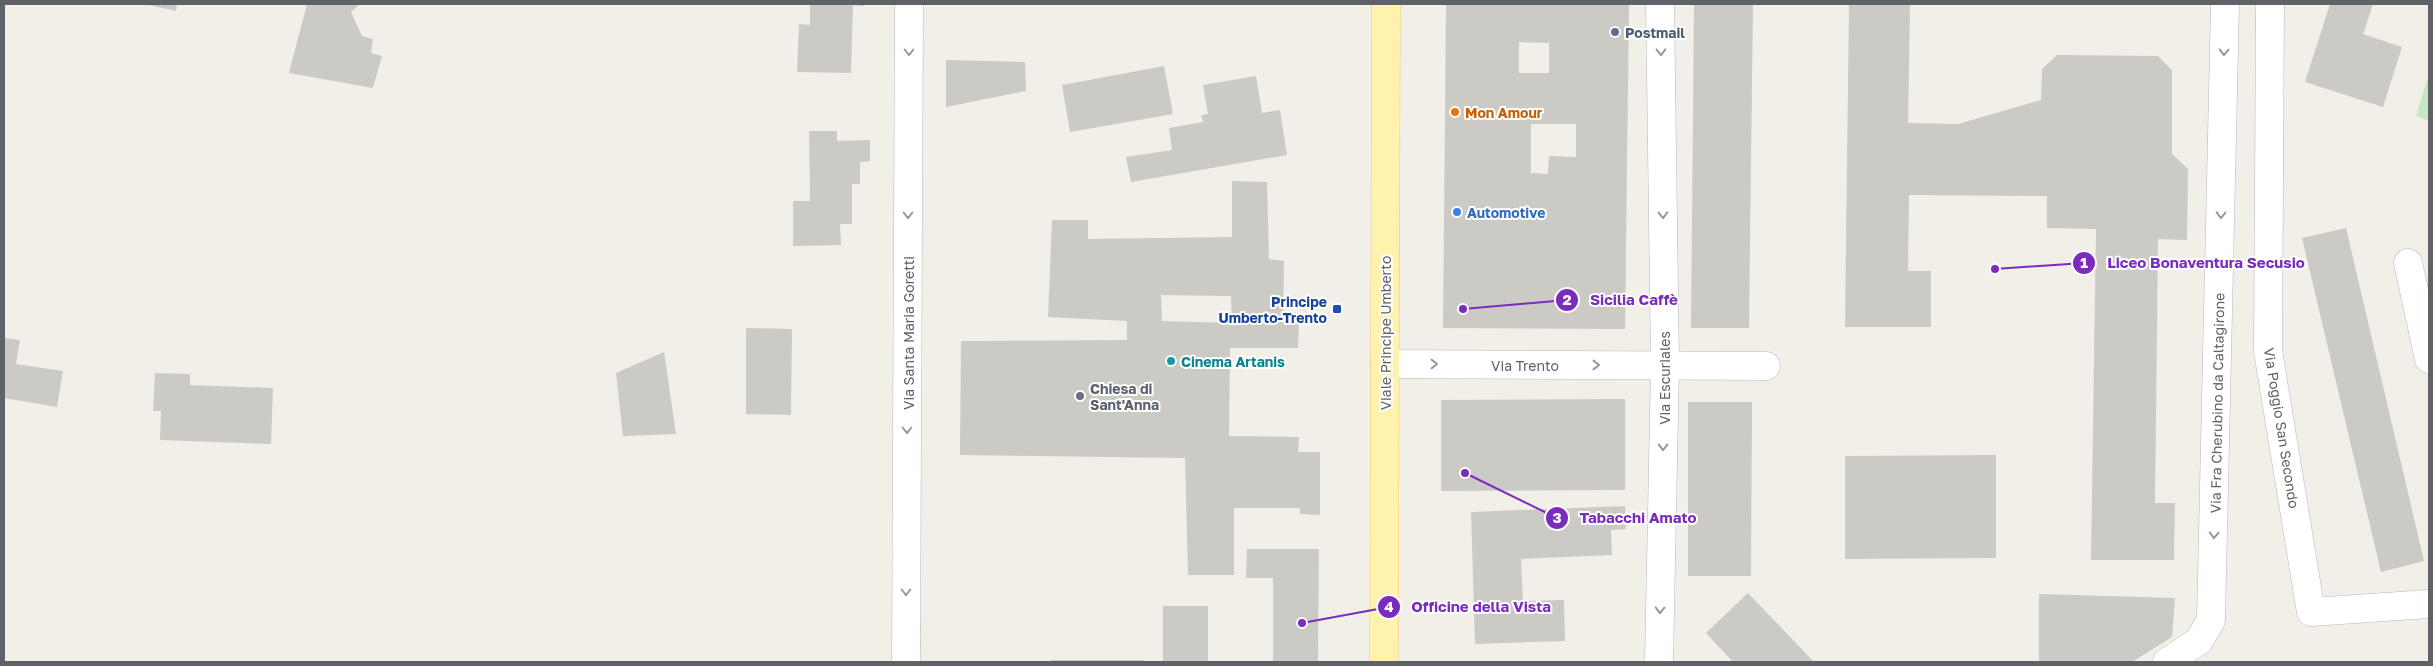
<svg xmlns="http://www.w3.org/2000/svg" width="2433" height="666" font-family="'Golos Text',sans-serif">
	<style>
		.pitch { fill: #c5e8c5 }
		.building { fill: #cccac5; fill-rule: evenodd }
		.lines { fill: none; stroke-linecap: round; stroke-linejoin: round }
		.minor-casing { stroke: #b5b8bc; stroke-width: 29 }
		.major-casing { stroke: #f2c960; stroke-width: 29 }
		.minor { stroke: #fff; stroke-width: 28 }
		.major { stroke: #fff2af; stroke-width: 28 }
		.oneway { stroke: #979a9d }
		.service-dot { fill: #5c6f8a; stroke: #fff; stroke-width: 2 }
		.food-dot { fill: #e8710a; stroke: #fff; stroke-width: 2 }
		.shop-dot { fill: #3f7fe0; stroke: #fff; stroke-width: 2 }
		.transit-dot { fill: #1a4fb4; stroke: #fff; stroke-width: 2 }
		.culture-dot { fill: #0f9aa8; stroke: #fff; stroke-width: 2 }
		.worship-dot { fill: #6b7280; stroke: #fff; stroke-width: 2 }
		.labels { text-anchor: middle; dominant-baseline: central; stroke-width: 4; stroke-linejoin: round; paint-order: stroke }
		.service-label { font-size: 14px; font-weight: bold; fill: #4e5e75; stroke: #fff; text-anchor: start }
		.food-label { font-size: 14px; font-weight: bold; fill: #c56008; stroke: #fff; text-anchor: start }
		.shop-label { font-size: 14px; font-weight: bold; fill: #366cbe; stroke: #fff; text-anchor: start }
		.transit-label { font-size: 14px; font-weight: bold; fill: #164399; stroke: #fff; text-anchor: end }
		.street-label { font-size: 14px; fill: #5f6368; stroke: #fff }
		.culture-label { font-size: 14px; font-weight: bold; fill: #0d838f; stroke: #fff; text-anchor: start }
		.worship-label { font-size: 14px; font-weight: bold; fill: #5b616d; stroke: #fff; text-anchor: start }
		.leader { fill: none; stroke: #7b2cbf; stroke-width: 2 }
		.callout-dot { fill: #7b2cbf; stroke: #fff; stroke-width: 2 }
		.mark-label { font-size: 15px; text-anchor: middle; font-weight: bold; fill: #fff }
		.callout-label { font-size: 15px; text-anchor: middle; font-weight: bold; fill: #7b2cbf; stroke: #fff; stroke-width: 4; stroke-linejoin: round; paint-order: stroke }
	</style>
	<rect width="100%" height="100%" fill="#f1efe8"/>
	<polygon class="pitch" points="2429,74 2429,121 2416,116"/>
	<g class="building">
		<polygon points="144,4 177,4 176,11"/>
		<polygon points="307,4 360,4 351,12 362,36 373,39 371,53 382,56 373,88 289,73"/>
		<polygon points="810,4 864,4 864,6 853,5 851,73 797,72 799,24 810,25"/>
		<path d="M1446 4H1629L1625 329 1443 328ZM1519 42 1549 43V73H1519ZM1531 124H1576V157L1549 156 1548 174 1531 173Z"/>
		<polygon points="1694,4 1753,4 1749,328 1691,328"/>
		<polygon points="1849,4 1910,4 1908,123 1958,124 2041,100 2042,69 2057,55 2158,56 2172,70 2172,154 2188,169 2187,240 2158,239 2155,503 2175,503 2174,560 2091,560 2096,229 2047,228 2047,196 1909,195 1908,271 1931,271 1931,327 1845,327"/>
		<polygon points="2330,4 2373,4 2363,34 2402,47 2383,107 2305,82"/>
		<polygon points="946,60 1025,62 1026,91 946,107"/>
		<polygon points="1164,66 1173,114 1070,132 1062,85"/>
		<polygon points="1256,76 1262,113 1280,110 1287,155 1131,182 1126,157 1172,150 1169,128 1203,122 1201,115 1208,114 1203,85"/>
		<polygon points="809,131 837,131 837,141 870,140 870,161 860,162 860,184 852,184 852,224 840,224 841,245 793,246 793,201 810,201"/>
		<path d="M1232 181 1267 182 1269 259 1284 261 1283 323H1299L1298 348H1230L1229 436 1299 437 1298 452H1320V515L1300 514V508H1234V575H1188L1185 458 960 455 961 341 1127 340V321L1048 317 1052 220H1088V239L1232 237ZM1161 295 1231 296 1232 323 1162 321Z"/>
		<polygon points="2346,228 2424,561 2381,572 2302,238"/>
		<polygon points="746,328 792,329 791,415 746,414"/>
		<polygon points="4,338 20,340 16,364 63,371 57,407 4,398"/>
		<polygon points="664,352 676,434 623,436 616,373"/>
		<polygon points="155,373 190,374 190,385 273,388 271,444 160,440 161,411 153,411"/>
		<polygon points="1625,399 1625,490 1441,491 1441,400"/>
		<polygon points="1688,402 1752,402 1751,576 1688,576"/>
		<polygon points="1996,455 1996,558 1845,559 1845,456"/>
		<polygon points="1625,506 1626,529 1611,530 1612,555 1521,559 1523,601 1564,600 1565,641 1475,644 1471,512"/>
		<polygon points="1247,549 1319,549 1318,662 1273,662 1273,578 1246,578"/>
		<polygon points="1748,593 1814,662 1733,662 1706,633"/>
		<polygon points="2039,594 2175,598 2172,637 2132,662 2039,662"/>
		<rect x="1163" y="606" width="45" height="56"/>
		<rect x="1051" y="660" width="93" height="2"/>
	</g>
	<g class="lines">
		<defs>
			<g id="minor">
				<polyline points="2270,4 2268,351 2311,612 2429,604"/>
				<polyline points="2408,263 2429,359"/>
				<polyline points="1385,364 1766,366"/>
				<polyline points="906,662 909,4"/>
				<polyline points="1659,662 1665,365 1660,4"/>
				<polyline points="2167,662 2199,641 2211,620 2225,4"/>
			</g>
			<polyline id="major" points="1384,662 1386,4"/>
		</defs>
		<use href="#minor" class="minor-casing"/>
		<use href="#major" class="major-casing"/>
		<use href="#minor" class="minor"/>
		<use href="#major" class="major"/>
	</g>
	<defs><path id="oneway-chevron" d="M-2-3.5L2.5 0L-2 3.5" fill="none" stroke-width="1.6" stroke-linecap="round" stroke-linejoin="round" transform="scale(1.25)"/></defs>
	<g class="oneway">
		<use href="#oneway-chevron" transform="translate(909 52) rotate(90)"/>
		<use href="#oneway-chevron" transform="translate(1661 52) rotate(89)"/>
		<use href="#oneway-chevron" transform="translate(2224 52) rotate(91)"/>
		<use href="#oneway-chevron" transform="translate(908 215) rotate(90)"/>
		<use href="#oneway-chevron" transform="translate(1663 215) rotate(89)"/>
		<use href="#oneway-chevron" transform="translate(2221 215) rotate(91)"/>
		<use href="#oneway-chevron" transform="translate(1434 364)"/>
		<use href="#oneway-chevron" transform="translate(1596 365)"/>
		<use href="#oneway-chevron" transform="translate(907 430) rotate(90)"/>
		<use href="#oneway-chevron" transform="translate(1663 447) rotate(91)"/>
		<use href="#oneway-chevron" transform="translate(2214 535) rotate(92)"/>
		<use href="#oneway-chevron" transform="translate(906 592) rotate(90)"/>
		<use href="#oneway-chevron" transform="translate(1660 610) rotate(91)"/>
	</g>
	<circle class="service-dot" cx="1615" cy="32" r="5"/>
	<circle class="food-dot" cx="1455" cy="112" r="5"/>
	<circle class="shop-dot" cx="1457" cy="212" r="5"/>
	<rect class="transit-dot" x="1332" y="304" width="10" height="10" rx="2.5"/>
	<circle class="culture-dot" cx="1171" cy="361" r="5"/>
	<circle class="worship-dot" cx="1080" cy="396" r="5"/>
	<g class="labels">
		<g class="service-label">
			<text x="1625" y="32">Postmail</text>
		</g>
		<g class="food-label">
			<text x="1465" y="112">Mon Amour</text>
		</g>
		<g class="shop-label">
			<text x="1467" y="212">Automotive</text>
		</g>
		<g class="transit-label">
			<text x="1327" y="301">Principe<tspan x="1327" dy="16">Umberto-Trento</tspan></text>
		</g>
		<g class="street-label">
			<text transform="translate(908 333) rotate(-90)">Via Santa Maria Goretti</text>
			<text transform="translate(1385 333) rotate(-90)">Viale Principe Umberto</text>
			<text x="1525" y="365">Via Trento</text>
			<text transform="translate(1664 378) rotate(-90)">Via Escuriales</text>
			<text transform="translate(2217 403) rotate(-89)">Via Fra Cherubino da Caltagirone</text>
			<text transform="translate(2282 428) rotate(81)">Via Poggio San Secondo</text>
		</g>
		<g class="culture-label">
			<text x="1181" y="361">Cinema Artanis</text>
		</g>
		<g class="worship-label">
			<text x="1090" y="388">Chiesa di<tspan x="1090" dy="16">Sant'Anna</tspan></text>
		</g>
	</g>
	<path class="leader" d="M1995 269L2084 263M1463 309L1567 300M1465 473L1557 518M1302 623L1389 607"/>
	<g class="callout-dot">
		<circle cx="1995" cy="269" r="5"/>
		<circle cx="1463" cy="309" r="5"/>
		<circle cx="1465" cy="473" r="5"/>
		<circle cx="1302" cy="623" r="5"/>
		<circle cx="2084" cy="263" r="12"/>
		<circle cx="1567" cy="300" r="12"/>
		<circle cx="1557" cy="518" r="12"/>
		<circle cx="1389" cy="607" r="12"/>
	</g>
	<g class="mark-label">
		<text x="2084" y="268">1</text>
		<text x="1567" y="305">2</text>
		<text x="1557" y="523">3</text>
		<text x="1389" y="612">4</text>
	</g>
	<g class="callout-label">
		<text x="2206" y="268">Liceo Bonaventura Secusio</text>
		<text x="1634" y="305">Sicilia Caffè</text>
		<text x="1638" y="523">Tabacchi Amato</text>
		<text x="1481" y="612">Officine della Vista</text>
	</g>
	<rect width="2433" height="666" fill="none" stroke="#5f6368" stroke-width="10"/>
</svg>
